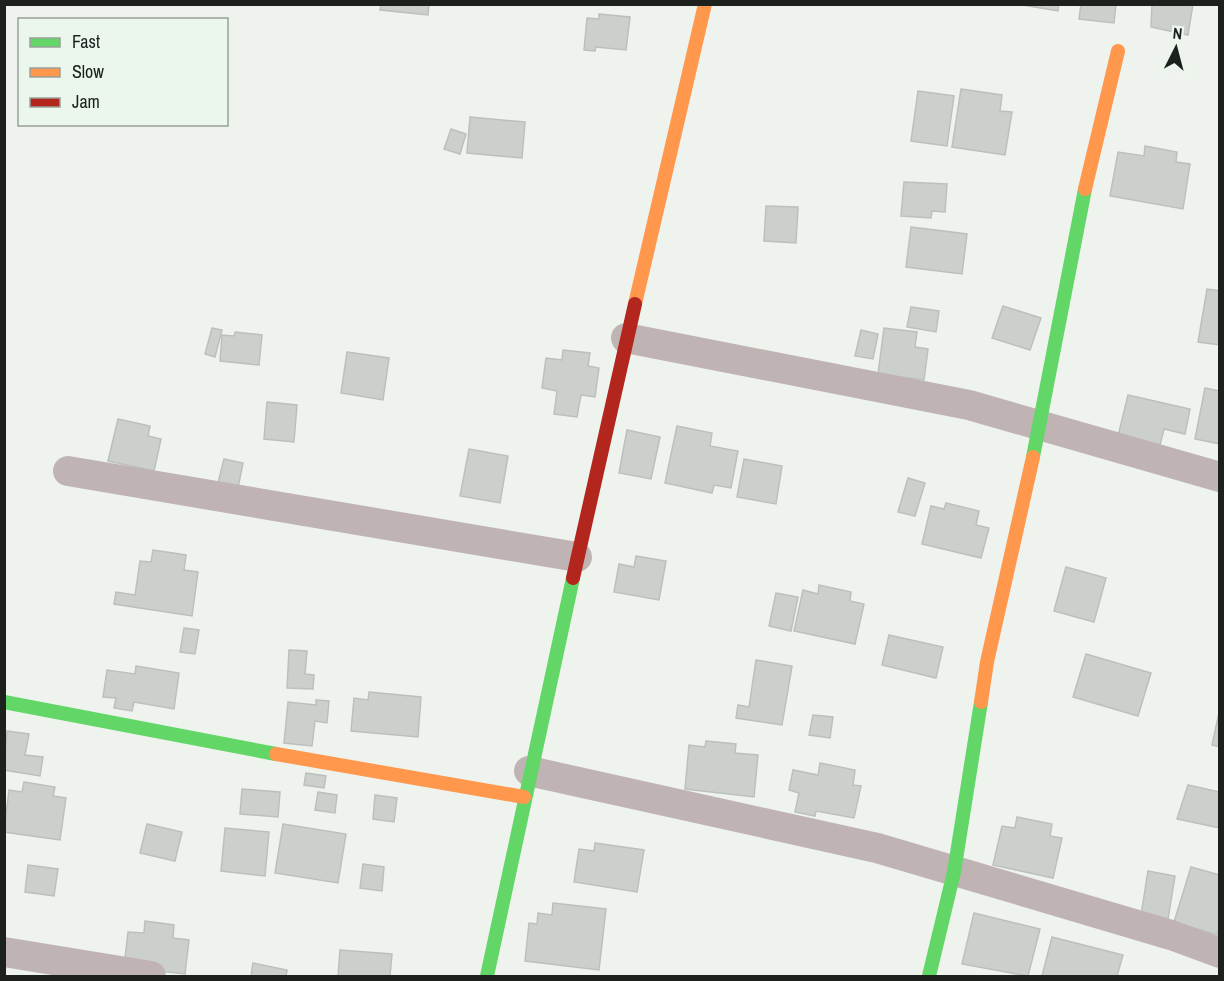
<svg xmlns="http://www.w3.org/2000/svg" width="1224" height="981" font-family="'Archivo Narrow',sans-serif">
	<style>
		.building { fill: #ccd0cc; stroke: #bcc0bc; stroke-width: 1.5 }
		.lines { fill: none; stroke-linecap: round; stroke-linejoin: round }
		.street { stroke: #bfb4b3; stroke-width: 30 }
		.fast { stroke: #63d668; stroke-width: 14 }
		.slow { stroke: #ff974d; stroke-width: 14 }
		.jam { stroke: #b3261e; stroke-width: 14 }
	</style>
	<rect width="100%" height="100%" fill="#eef3ee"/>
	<g class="building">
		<polygon points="381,4 429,4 428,15 380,10"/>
		<polygon points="1016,4 1059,4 1058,11"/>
		<polygon points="1081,4 1116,4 1114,23 1079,19"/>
		<polygon points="1152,4 1193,4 1188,35 1151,27"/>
		<polygon points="599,14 630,17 626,50 596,47 595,51 584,50 587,18 599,19"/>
		<polygon points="961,89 1002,95 1000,111 1012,112 1005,155 952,147"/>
		<polygon points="918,91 954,96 947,146 911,141"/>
		<polygon points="470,117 525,122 522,158 467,153"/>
		<polygon points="451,129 466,134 460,154 444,149"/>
		<polygon points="1145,146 1177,152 1176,162 1190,164 1183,209 1110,196 1118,152 1144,156"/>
		<polygon points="904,182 947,184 945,212 932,211 931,218 901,216"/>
		<polygon points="766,206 798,207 796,243 764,241"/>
		<polygon points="911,227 967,234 962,274 906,267"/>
		<polygon points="1207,289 1220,291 1220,345 1198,342"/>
		<polygon points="1003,306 1041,318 1030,350 992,338"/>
		<polygon points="911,307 939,311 936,332 907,327"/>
		<polygon points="212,328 222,330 215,357 205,354"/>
		<polygon points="884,328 917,332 915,347 928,349 924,380 878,374"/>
		<polygon points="861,330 878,334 873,359 855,356"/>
		<polygon points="235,332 262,335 259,365 220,361 222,335 234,336"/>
		<polygon points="563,350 590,353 588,366 599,368 595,397 581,395 577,417 554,414 557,391 542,388 546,358 562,360"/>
		<polygon points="347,352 389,358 383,400 341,393"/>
		<polygon points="1205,388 1220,391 1220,444 1195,439"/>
		<polygon points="1128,395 1190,409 1185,434 1164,429 1160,445 1118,436"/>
		<polygon points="267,402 297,405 294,442 264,439"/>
		<polygon points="118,419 150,426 148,436 161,439 154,471 108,461"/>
		<polygon points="677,426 712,433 710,446 738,451 731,488 714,485 712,493 665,483"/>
		<polygon points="627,430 660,437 651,479 619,473"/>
		<polygon points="469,449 508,456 500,503 460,496"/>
		<polygon points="224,459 243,463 238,488 218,483"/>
		<polygon points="744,459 782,466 776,504 737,497"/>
		<polygon points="908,478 925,483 915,516 898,512"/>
		<polygon points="946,503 979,511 976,525 989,528 981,558 922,544 931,506 944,509"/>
		<polygon points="153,550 186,555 184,570 198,572 192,616 114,604 116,592 135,595 140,561 151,562"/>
		<polygon points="636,556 666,561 659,600 614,592 619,564 634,567"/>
		<polygon points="1066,567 1106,578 1094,622 1054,611"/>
		<polygon points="819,585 851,592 850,601 864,604 855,644 794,631 803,590 818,594"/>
		<polygon points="776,593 798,597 791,631 769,626"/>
		<polygon points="184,628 199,630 195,654 180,652"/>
		<polygon points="889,635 943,647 936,678 882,665"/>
		<polygon points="289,650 307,651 305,674 314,675 313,689 287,688"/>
		<polygon points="1086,654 1151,673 1138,716 1073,697"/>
		<polygon points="756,660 792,666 782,725 736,718 738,705 749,707"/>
		<polygon points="136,666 179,673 174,709 134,702 132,711 114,708 116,698 103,697 107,670 135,674"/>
		<polygon points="369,692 421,697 418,737 351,731 354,698 368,700"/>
		<polygon points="316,700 329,701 327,723 315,721 312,746 284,743 288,702 316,705"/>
		<polygon points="1220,708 1220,747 1212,745"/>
		<polygon points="813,715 833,717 830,738 809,735"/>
		<polygon points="7,731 29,734 25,755 43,757 40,776 4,770"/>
		<polygon points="706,741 736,744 735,753 758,755 754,797 685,789 689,745 705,747"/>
		<polygon points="820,763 855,770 853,785 861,786 854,818 816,811 815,816 795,812 799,793 789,790 793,770 818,775"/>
		<polygon points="306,773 326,776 324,788 304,785"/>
		<polygon points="24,782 55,787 53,796 66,798 60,840 4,832 9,790 22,792"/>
		<polygon points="1188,785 1220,792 1220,828 1177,819"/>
		<polygon points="242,789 280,792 278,817 240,814"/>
		<polygon points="318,792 337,795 335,813 315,810"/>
		<polygon points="375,795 397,798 394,822 373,819"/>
		<polygon points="1017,817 1052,824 1050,836 1062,838 1053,878 993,865 1002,826 1015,828"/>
		<polygon points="147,824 182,832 175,861 140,853"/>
		<polygon points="283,824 346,834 338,883 275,873"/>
		<polygon points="225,828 269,832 265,876 221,871"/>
		<polygon points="595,843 644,850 637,892 574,882 579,849 594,851"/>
		<polygon points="363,864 384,867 382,891 360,888"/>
		<polygon points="28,865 58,869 54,896 25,892"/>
		<polygon points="1191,867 1220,875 1220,925 1217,935 1174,922"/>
		<polygon points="1148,871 1175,876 1168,919 1141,915"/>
		<polygon points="553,903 606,909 599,970 525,961 529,923 537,924 538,913 552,915"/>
		<polygon points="974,913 1040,929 1028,976 962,964"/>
		<polygon points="145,921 174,925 173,938 189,940 185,974 124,967 128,932 144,933"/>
		<polygon points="1052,937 1123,955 1117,976 1042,976"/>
		<polygon points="340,950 392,954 390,976 338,976"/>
		<polygon points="253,963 287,970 286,976 251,976"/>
	</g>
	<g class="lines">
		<g class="street">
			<polyline points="626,338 969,405 1220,477"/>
			<polyline points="68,471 577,557"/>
			<polyline points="529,771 877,848 1171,935 1220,953"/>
			<polyline points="4,952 151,976"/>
		</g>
		<g class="fast">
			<polyline points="1033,457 1085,189"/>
			<polyline points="4,702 276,754"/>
			<polyline points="487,976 573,578"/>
			<polyline points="929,976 954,872 981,702"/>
		</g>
		<g class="slow">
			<polyline points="1085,189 1118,51"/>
			<polyline points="635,304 705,4"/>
			<polyline points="981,702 987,662 1033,457"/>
			<polyline points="276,754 524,797"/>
		</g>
		<polyline class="jam" points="573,578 635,304"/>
	</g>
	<rect width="1224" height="981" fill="none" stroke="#1d211e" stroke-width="12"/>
	<rect x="18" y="18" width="210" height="108" fill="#ebf6ed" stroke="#99a19a" stroke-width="1.5"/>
	<rect x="30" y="38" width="30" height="9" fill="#63d668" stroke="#99a19a" stroke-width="1.5"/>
	<text x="72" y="48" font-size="18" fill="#1d211e">Fast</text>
	<rect x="30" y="68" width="30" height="9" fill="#ff974d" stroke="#99a19a" stroke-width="1.5"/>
	<text x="72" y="78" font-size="18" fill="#1d211e">Slow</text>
	<rect x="30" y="98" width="30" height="9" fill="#b3261e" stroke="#99a19a" stroke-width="1.5"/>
	<text x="72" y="108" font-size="18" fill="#1d211e">Jam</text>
	<g transform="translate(1176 48) rotate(6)" stroke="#ebf6ed" stroke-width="4.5" paint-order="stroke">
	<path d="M0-4.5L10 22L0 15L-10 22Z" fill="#1d211e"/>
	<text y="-9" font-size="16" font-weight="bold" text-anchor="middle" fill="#1d211e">N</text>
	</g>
</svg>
